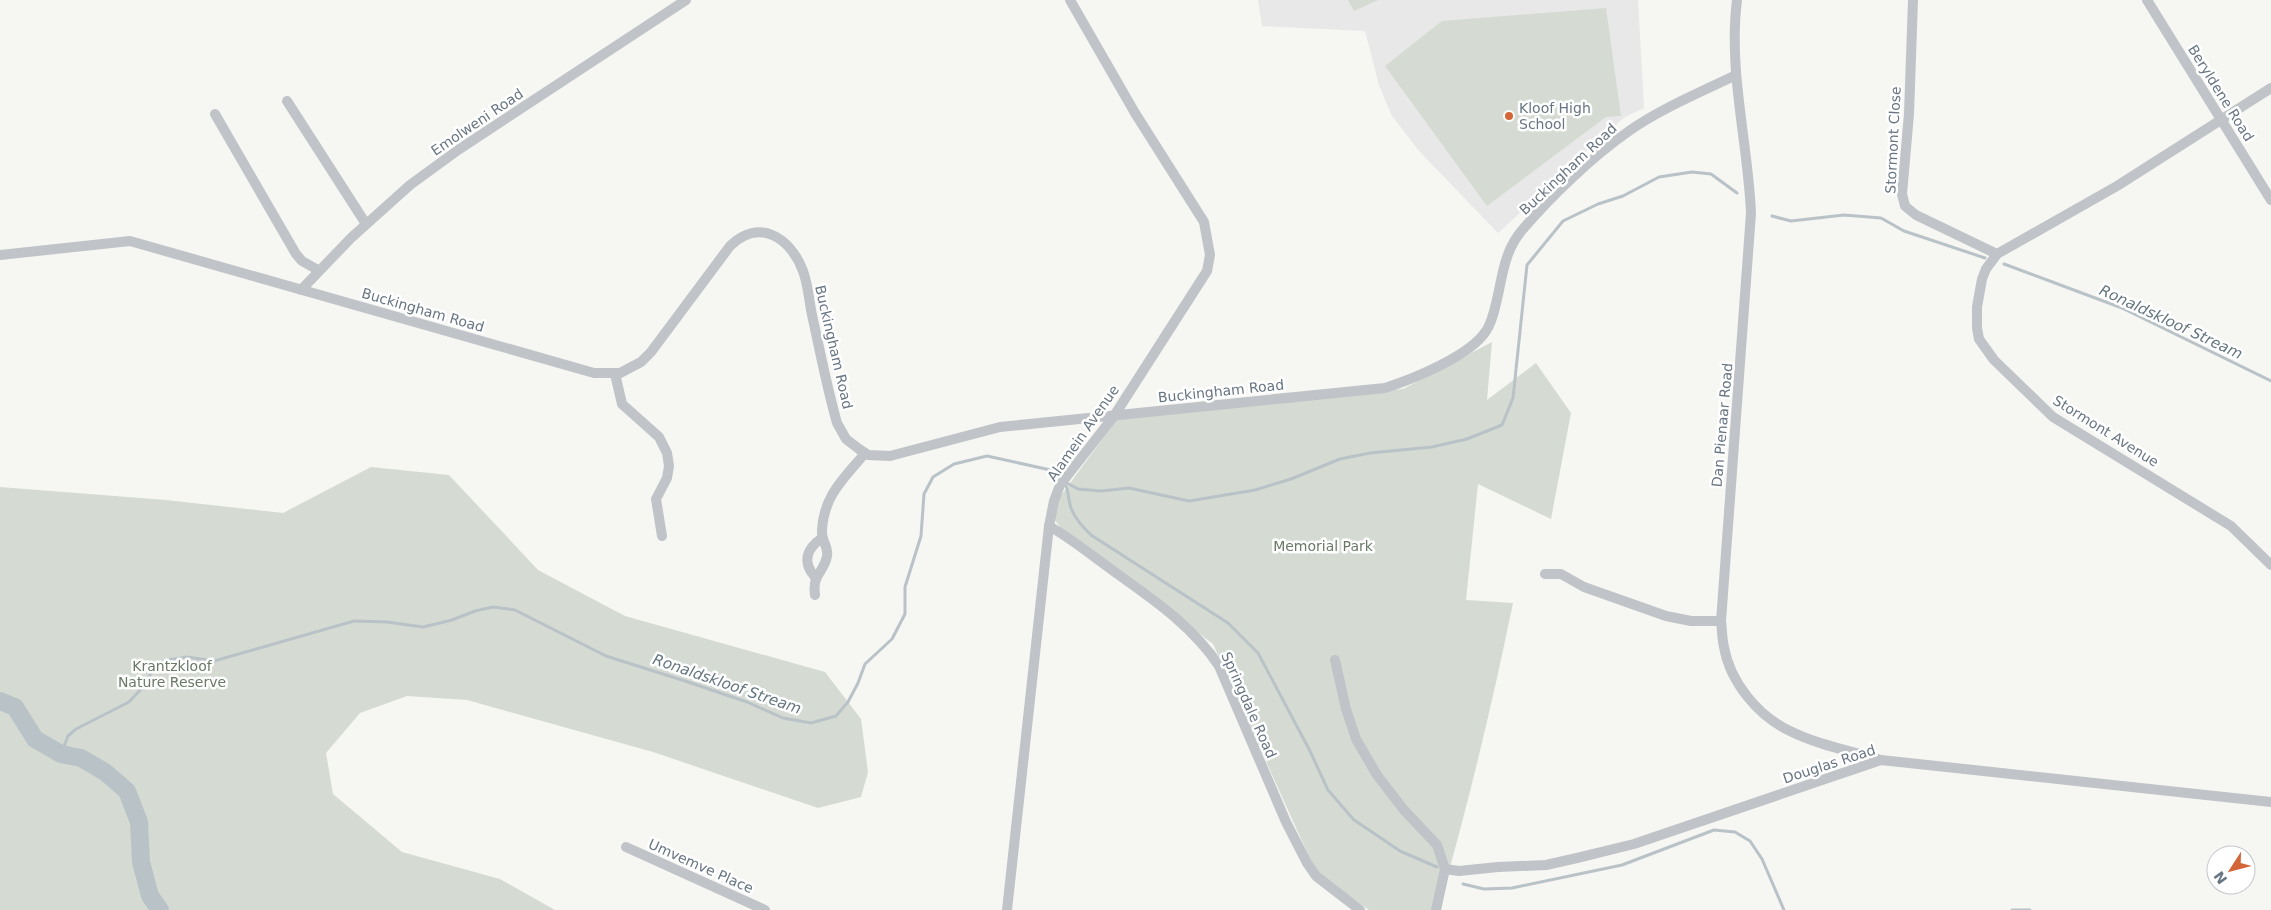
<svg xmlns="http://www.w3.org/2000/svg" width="2271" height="910" font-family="'DejaVu Sans',sans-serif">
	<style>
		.built { fill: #e7e8e7 }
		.green { fill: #d5dbd3 }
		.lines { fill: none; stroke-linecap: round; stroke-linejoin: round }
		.stream { stroke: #b9c2c7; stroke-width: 3 }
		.river { stroke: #b9c2c7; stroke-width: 18 }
		.minor { stroke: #c0c3c7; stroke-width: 10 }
		.poi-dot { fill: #d46536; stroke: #fff; stroke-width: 2 }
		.labels { text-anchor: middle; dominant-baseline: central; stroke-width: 5; stroke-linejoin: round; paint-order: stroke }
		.street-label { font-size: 14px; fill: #687582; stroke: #fff }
		.poi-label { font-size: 14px; fill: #687582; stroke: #fff; text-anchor: start }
		.park-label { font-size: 14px; fill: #697966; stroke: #fff }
		.water-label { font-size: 15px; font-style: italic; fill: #63757e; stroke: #fff }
	</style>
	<rect width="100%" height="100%" fill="#f6f6f3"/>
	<polygon class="built" points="1258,0 1638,0 1644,108 1625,117 1603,136 1498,233 1420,152 1392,116 1379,85 1365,31 1262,26"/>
	<g class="green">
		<polygon points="1348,0 1378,0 1354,11"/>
		<polygon points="1606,8 1621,116 1606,117 1487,206 1385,66 1442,21"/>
		<path d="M1492 342 1487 400 1536 363 1571 413 1551 519 1478 484 1466 600 1513 603C1492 706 1467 809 1438 910H1369L1316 872 1213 644 1063 531 1054 519 1051 509 1117 419 1403 389Z"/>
		<polygon points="371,467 449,475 538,570 625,616 825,672 861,719 868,772 861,797 818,808 653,752 467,700 407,696 360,713 326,753 333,794 402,852 500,879 555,910 0,910 0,487 166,500 283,513"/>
	</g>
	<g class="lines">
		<g class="stream">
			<polyline points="1772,216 1791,221 1844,215 1881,218 1904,231 1985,258"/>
			<polyline points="2004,264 2122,308 2271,381"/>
			<path d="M1065 483C1069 492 1068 499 1071 508 1075 519 1083 527 1091 535L1228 623 1258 653 1309 749 1328 790 1354 820 1375 834 1400 851 1437 867"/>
			<polyline points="61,754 68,736 76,729 129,702 144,686 156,664 168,660 187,657 214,661 354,621 387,622 423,627 452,620 475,611 493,607 515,610 606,656 685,681 747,702 783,718 811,723 836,716 848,702 858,683 865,664 892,639 905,614 905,587 921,536 924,494 933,477 954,464 987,456 1055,471 1065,482 1078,489 1101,491 1129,488 1189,501 1255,490 1291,479 1340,459 1370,453 1432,447 1467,439 1502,425 1513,398 1527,265 1563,221 1598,204 1623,196 1659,177 1692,172 1711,174 1737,193"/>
			<polyline points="1463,884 1484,889 1512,888 1622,865 1714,830 1735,832 1750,841 1762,859 1784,910"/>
			<polyline points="2012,910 2030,910"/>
		</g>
		<polyline class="river" points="0,701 15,707 35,739 61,754 81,758 105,772 127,791 139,822 141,862 150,896 160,910"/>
		<g class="minor">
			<path d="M1737 0C1728 71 1748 142 1751 213L1721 621C1722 629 1722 639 1724 647 1730 682 1758 716 1790 731 1818 745 1851 751 1881 760"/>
			<polyline points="1913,0 1909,114 1902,194 1905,206 1916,215 1997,254"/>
			<polyline points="2147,0 2271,200"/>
			<polyline points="2271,88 2117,186 1997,254 1986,269 1982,279 1977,307 1977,328 1979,339 1994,360 2053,417 2231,526 2271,565"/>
			<polyline points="287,101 366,224"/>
			<polyline points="215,114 296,254 302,261 318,270"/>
			<path d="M0 255 130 241 594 373H620L641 362 651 352 730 246C759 217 791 238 803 271 808 284 809 301 812 315 820 351 827 388 837 423L846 439 859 449 868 455 890 456 1000 427 1385 388C1413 379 1470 356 1486 331 1493 321 1495 307 1498 295 1503 271 1506 248 1523 229 1552 195 1592 157 1629 131 1660 109 1701 92 1736 75"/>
			<polyline points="301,290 351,238 410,185 458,150 686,0"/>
			<polyline points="615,374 622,404 659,437 667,453 669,466 667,478 656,499 662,536"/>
			<path d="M1049 526C1072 539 1091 555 1112 570 1151 598 1192 625 1219 666L1286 822 1307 863 1316 876 1360 910"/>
			<polyline points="1545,574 1561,574 1584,587 1666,616 1691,621 1721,621"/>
			<path d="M815 577C802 562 806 549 822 538"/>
			<path d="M815 595C812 573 824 573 827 556 829 548 821 540 822 530 824 494 845 478 865 453"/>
			<polyline points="1335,660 1346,709 1356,739 1377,775 1404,810 1437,845 1445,869"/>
			<polyline points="626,847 765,910"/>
			<polyline points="1007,910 1049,526 1054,501 1060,485 1114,416 1207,271 1210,255 1204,222 1135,113 1070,0"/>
			<polyline points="1436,910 1445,869 1459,871 1498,867 1546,865 1577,858 1634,844 1881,760 2271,802"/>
		</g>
	</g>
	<circle class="poi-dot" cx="1509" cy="116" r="5"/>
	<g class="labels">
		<g class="street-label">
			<text transform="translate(2221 93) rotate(58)">Beryldene Road</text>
			<text transform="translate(477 122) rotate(-34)">Emolweni Road</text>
			<text transform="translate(1893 140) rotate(-87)">Stormont Close</text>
			<text transform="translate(1568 169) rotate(-43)">Buckingham Road</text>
			<text transform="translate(423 310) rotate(16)">Buckingham Road</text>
			<text transform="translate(834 347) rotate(77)">Buckingham Road</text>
			<text transform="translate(1221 391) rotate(-6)">Buckingham Road</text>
			<text transform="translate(1722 425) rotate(-85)">Dan Pienaar Road</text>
			<text transform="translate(2106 431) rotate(32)">Stormont Avenue</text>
			<text transform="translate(1083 433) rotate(-55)">Alamein Avenue</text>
			<text transform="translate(1249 705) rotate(66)">Springdale Road</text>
			<text transform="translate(1829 764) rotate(-18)">Douglas Road</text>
			<text transform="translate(701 866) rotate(24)">Umvemve Place</text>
		</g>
		<g class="poi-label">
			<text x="1519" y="108">Kloof High<tspan x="1519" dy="16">School</tspan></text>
		</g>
		<g class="park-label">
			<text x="1323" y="546">Memorial Park</text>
			<text x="172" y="666">Krantzkloof<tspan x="172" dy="16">Nature Reserve</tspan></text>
		</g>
		<g class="water-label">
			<text transform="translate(2171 322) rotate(25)">Ronaldskloof Stream</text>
			<text transform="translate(727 684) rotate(19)">Ronaldskloof Stream</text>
		</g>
	</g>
	<g transform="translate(2231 870) rotate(234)"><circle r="24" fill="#ffffff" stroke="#c3c8cd"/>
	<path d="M0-4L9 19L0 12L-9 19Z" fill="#d46536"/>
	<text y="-8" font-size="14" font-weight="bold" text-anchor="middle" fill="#687582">N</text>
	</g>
</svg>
